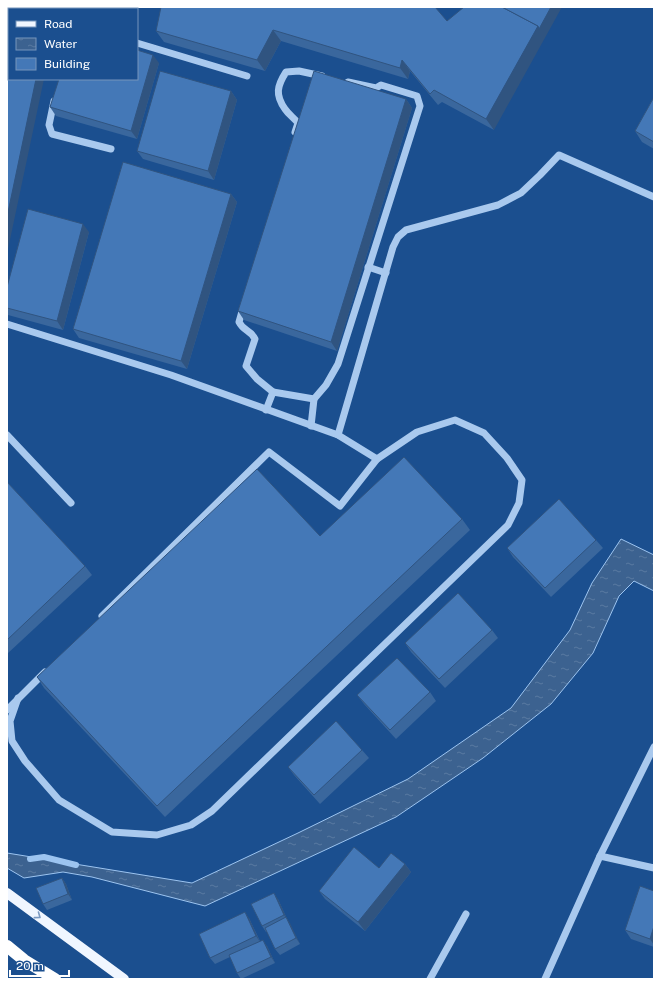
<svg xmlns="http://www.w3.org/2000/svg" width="661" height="986" font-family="'Public Sans',sans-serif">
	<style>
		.water { fill: url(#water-ripples); stroke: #9cc4f0 }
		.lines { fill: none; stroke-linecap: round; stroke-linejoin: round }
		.stream { stroke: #9cc4f0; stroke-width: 6 }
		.minor { stroke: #a9c9ee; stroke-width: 7 }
		.major { stroke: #f0f6ff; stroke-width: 10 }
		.highway { stroke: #fff; stroke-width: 12 }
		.wall { fill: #3a679d }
		.shaded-wall { fill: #305480 }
		.building { fill: #4478b7; stroke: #305480 }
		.oneway { stroke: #7b9ac1 }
	</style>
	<defs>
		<pattern id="water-ripples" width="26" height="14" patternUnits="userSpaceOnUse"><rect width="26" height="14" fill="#3c6290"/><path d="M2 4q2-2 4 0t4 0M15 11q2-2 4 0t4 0" fill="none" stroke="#597aa1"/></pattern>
	</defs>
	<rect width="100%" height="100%" fill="#1b4f8f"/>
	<polygon class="water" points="621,539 654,555 654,591 634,581 619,596 593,653 551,704 483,758 396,817 205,906 92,877 63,872 24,878 7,868 7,853 192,883 298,833 408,779 511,708 570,630 592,583"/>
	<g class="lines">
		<polyline class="stream" points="30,859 44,857 76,865"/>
		<g class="minor">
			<polyline points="67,7 68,9"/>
			<polyline points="137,43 247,76"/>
			<polyline points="54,101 49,125 52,134 111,149"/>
			<path d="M295 132 298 123C294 118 289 115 285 109 275 95 277 86 286 72L299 71 322 76"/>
			<polyline points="368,267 386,273"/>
			<path d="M243 308 239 322C244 332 250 329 255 339L246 366 257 379 273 392"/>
			<polyline points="7,324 171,375 338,435 377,459 417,432 455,420 484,433 507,458 522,480 519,503 508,525 212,811 191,825 157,835 112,832 59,800 25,761 12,741 10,721 18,698"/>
			<polyline points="266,410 273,392 314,399 326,385 338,364 420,106 417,96 381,85 376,88 348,82"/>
			<polyline points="311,426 314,399"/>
			<polyline points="7,435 71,503"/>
			<polyline points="338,435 393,247 398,237 406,230 498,205 521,193 540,175 559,155 654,197"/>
			<polyline points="102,616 269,452 340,506 377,459"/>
			<polyline points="7,710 45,672"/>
			<polyline points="600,856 654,747"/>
			<polyline points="430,979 466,914"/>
			<polyline points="545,979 600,856 654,868"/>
		</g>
		<polyline class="major" points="7,893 124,979"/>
		<polyline class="highway" points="7,946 24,960 55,979"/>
	</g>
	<g class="wall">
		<polygon points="77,7 127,7 126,9 79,9"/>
		<polygon points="435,7 494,130 442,102 438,105 410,71 408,79 281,41 265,71 164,42 156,31"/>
		<polygon points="159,63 137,139 56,116 50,107"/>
		<polygon points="231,91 237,100 214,180 143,159 137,151"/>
		<polygon points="654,97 654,149 642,142 635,131"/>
		<polygon points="406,99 412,108 337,351 244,320 238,311"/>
		<polygon points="231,194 237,202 187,369 79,338 73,329"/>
		<polygon points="89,232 63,330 8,315 7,314 7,287"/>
		<polygon points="7,482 85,566 92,575 7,654"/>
		<polygon points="462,519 470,530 165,817 44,688 37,677 320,536"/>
		<polygon points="596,540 603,548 551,597 513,557 507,548"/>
		<polygon points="492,630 498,638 445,688 411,652 405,643"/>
		<polygon points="430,692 436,701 396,739 364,704 357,695"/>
		<polygon points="362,750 369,758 320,804 294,775 288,767"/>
		<polygon points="405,864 411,872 365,931 325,899 319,891"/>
		<polygon points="62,878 66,884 72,900 47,910 43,904"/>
		<polygon points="654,891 654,947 631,939 625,930"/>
		<polygon points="278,899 288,921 300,944 280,955 275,949 267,932 266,932 262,926"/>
		<polygon points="249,918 260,941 267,946 275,963 241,979 237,973 230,957 215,964 210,958"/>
	</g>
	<g class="shaded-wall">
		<polygon points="121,7 127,7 126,9 120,9"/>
		<polygon points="551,7 562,7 494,130 486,119 538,26"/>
		<polygon points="273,30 281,41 265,71 257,60"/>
		<polygon points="153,55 159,63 137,139 131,131"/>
		<polygon points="402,60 410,71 408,79 400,68"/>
		<polygon points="36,79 44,79 7,254 7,217"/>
		<polygon points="231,91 237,100 214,180 208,171"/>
		<polygon points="406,99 412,108 337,351 331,342"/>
		<polygon points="231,194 237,202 187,369 181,361"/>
		<polygon points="83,224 89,232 63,330 57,321"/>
		<polygon points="405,864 411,872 365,931 358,922"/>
		<polygon points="62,878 66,884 72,900 68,894"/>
		<polygon points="274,893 278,899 288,921 284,915"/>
		<polygon points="245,912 249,918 260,942 256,936"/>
		<polygon points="286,917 290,923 300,944 296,938"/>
		<polygon points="654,926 654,945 650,939"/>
		<polygon points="263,940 267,946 275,963 271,957"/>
	</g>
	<g class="building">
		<polygon points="7,7 17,7 27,9 9,9 9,79 36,79 7,217"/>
		<polygon points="83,7 121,7 120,9 88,9"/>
		<polygon points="161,7 435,7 447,21 464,7 502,7 538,26 486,119 434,90 430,94 402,60 400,68 273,30 257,60 156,31"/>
		<polygon points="502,7 551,7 539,29 538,26"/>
		<polygon points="137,50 153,55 131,131 50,107 59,79 137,79"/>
		<polygon points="160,71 231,91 208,171 137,151"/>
		<polygon points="314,71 406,99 331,342 238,311"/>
		<polygon points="654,97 654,142 635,131"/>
		<polygon points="123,162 231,194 181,361 73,329"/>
		<polygon points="28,209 83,224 57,321 7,308 7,287"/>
		<polygon points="404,457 462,519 157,806 37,677 257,469 320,536"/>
		<polygon points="7,482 85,566 7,640"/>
		<polygon points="559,499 596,540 545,588 507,548"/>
		<polygon points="458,593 492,630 439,679 405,643"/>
		<polygon points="397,658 430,692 390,730 357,695"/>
		<polygon points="336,721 362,750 314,795 288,767"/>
		<polygon points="354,847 379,868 391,853 405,864 358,922 319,891"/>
		<polygon points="62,878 68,894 43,904 36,888"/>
		<polygon points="640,886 654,891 654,926 650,939 625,930"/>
		<polygon points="274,893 284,915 262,926 251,904"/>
		<polygon points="245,912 256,936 210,958 199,934"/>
		<polygon points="286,917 296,938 275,949 265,928"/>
		<polygon points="263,940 271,957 237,973 229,955"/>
	</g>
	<defs><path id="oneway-chevron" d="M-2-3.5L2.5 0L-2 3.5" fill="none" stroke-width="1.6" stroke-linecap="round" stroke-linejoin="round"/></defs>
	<use class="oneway" href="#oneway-chevron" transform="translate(38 916) rotate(36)"/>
	<rect width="661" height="986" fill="none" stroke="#ffffff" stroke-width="16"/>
	<rect x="8" y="8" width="130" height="72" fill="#1b4f8f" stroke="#7695bc"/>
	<rect x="16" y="21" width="20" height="6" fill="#f0f6ff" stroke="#7695bc"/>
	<text x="44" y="28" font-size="12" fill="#ffffff">Road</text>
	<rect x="16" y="38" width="20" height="12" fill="url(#water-ripples)" stroke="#7695bc"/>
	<text x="44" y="48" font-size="12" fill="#ffffff">Water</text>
	<rect x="16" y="58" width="20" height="12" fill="#4478b7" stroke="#7695bc"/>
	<text x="44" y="68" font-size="12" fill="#ffffff">Building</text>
	<path d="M10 970v6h59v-6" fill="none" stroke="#ffffff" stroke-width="2"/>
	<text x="16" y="970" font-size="12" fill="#ffffff" stroke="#1b4f8f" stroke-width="3" paint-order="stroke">20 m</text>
</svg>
